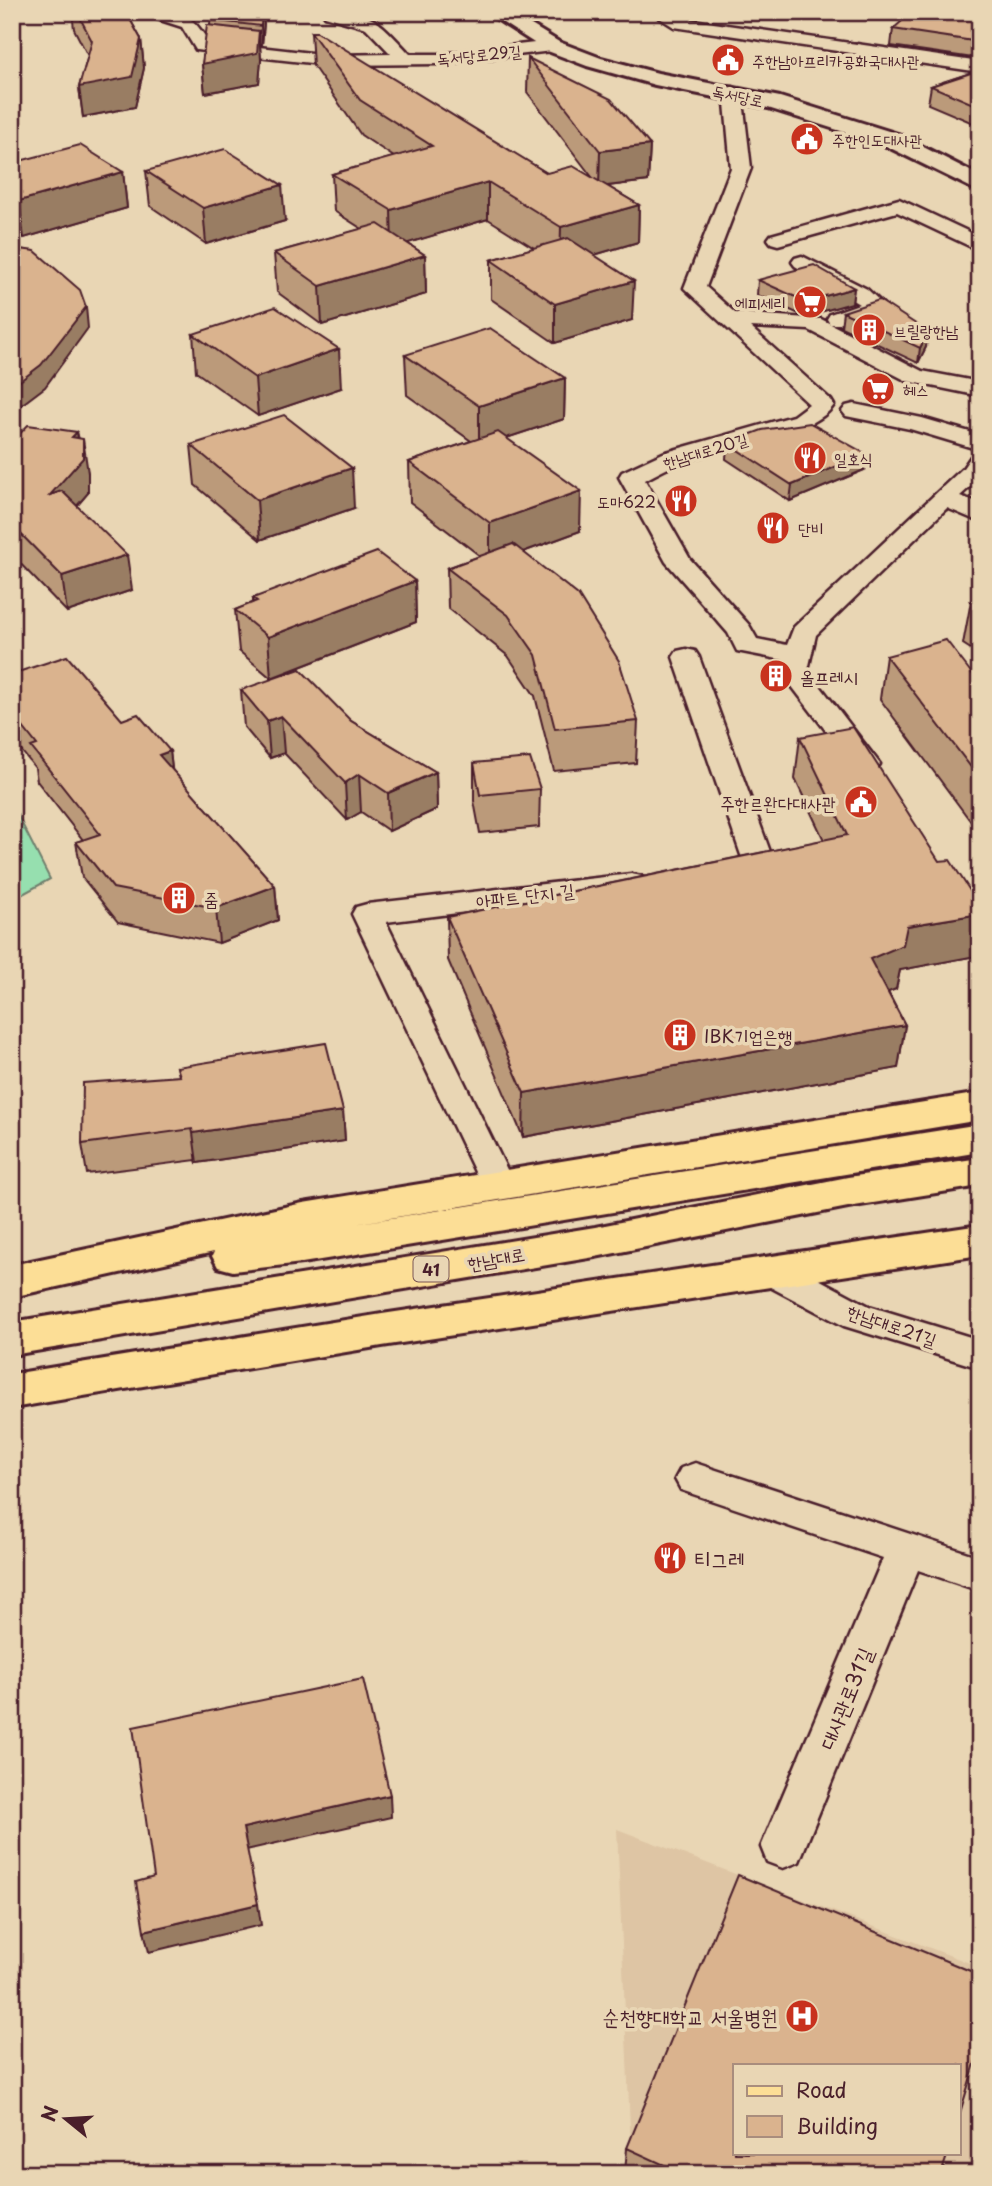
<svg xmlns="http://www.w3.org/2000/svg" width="992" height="2186" font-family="'Playpen Sans','Poor Story',sans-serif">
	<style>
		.built { fill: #dec5a4; fill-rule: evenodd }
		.green { fill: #96dfaf; stroke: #707f6d; stroke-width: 2 }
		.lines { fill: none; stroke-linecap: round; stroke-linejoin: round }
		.minor-casing { stroke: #4a1f2b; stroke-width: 5 }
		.secondary-casing { stroke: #4a1f2b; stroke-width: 6 }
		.primary-casing { stroke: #4a1f2b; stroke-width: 6 }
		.minor { fill: #e9d6b4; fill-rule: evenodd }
		.secondary { fill: #e9d6b4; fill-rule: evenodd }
		.primary { fill: #fcde96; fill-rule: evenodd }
		.wall { fill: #bb9a7a; stroke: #4a1f2b; stroke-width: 2 }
		.shaded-wall { fill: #997d63; stroke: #4a1f2b; stroke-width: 2 }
		.building { fill: #dab38e; stroke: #4a1f2b; stroke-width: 2 }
		.labels { text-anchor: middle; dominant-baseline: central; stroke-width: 7; stroke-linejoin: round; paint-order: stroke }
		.far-street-label { font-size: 16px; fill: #4a1f2b; stroke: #e9d6b4 }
		.far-poi-label { font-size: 16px; fill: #4a1f2b; stroke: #e9d6b4; text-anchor: start }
		.shield { fill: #e9d6b4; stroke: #7a5654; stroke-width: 2 }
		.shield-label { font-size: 16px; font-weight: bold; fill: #4a1f2b }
		.poi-label { font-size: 18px; fill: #4a1f2b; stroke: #e9d6b4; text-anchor: start }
		.street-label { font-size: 18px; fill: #4a1f2b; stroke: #e9d6b4 }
		.near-poi-label { font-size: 21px; fill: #4a1f2b; stroke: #e9d6b4; text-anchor: start }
		.near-street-label { font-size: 21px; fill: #4a1f2b; stroke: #e9d6b4 }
	</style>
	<rect width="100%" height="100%" fill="#e9d6b4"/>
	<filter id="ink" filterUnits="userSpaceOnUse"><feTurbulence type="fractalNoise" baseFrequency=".0143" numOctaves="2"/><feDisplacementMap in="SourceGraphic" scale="14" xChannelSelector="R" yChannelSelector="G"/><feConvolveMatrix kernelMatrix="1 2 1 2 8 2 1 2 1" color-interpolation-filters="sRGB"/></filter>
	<g filter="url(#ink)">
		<path class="built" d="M617 1829 980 1967V2174H632ZM735 2065H959V2153H735Z"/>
		<polygon class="green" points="12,804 50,879 12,900"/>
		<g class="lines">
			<defs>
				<g id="minor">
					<path d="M146 12C180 12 190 11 208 41L329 55 391 54 366 28 325 16 323 12C374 12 376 18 410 54H440L552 41 561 46 552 51 440 64 329 65 196 50 182 27 148 16Z"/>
					<polygon points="650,12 670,12 679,18 980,62 980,72 674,27"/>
					<path d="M733 87 742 92 751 168 706 287 735 313 821 319 922 371 980 382V396L907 381 809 330 750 327 831 400 834 405C812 438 718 448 679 463 667 468 656 474 645 480L690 559 749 625 757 639 787 645 794 627 963 468 972 455 980 453V478L960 496 980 503V522L947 508 816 635 808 670 880 764 876 770 866 773 856 770 784 676 781 670 783 660 737 651 728 633 666 562 619 477 622 472 663 453 793 416 809 404 684 288 731 168 724 92Z"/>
					<polygon points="899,199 980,237 980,251 897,212 778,245 771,243 768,239 771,235"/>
					<polygon points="802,256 867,289 885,306 882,311 846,324 830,324 827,319 830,314 859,304 795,266 792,262 795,258"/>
					<polygon points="854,404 922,418 980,435 980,450 910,429 846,416 842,411 846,406"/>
					<polygon points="686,649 695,651 699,657 776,868 772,875 733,880 722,878 718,871 722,864 743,861 673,657 677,651"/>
					<polygon points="631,874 642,876 646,883 642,890 386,922 515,1186 510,1195 498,1199 486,1195 352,914 356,907 367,904"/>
					<polygon points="770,1257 783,1260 869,1306 980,1340 980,1368 844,1326 757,1280 752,1270 757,1260"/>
					<polygon points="695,1463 980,1557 980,1591 918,1570 799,1862 783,1868 767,1862 761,1847 883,1558 681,1490 675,1479 681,1468"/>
				</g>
				<polygon id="secondary" points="486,12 510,12 559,42 601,58 658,73 780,97 898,134 980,176 980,192 882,144 768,108 655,85 587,66 545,50"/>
				<g id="primary">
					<polygon points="980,1093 980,1120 354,1224 980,1124 980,1152 302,1263 233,1271 218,1267 212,1256 214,1252 12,1297 12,1265 303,1203"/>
					<polygon points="980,1158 980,1186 848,1207 595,1257 12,1355 12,1322 595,1227 848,1177"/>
					<polygon points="980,1225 980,1255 382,1346 12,1408 12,1374 382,1314"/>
				</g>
			</defs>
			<use href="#minor" class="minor-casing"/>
			<use href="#secondary" class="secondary-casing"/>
			<use href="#primary" class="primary-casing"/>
			<use href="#minor" class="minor"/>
			<use href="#secondary" class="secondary"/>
			<use href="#primary" class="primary"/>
		</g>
		<g class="wall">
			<polygon points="72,12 126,12 141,39 144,68 135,107 83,117 79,87 88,56 74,29"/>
			<polygon points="211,12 265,12 262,45 260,44 261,60 259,83 205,93 202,64 210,25"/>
			<polygon points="980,12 980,59 891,46 893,29"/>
			<polygon points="311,32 547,173 592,177 527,92 528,58 650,145 648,181 607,186 639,205 638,242 594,255 632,320 555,343 491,299 491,260 534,248 488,219 407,243 425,255 426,294 322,325 277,292 274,253 362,229 334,211 332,174 394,157 361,135 313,66"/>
			<polygon points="980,70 980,126 928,104 931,86"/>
			<polygon points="12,163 123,172 127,208 24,238 12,229"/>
			<polygon points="146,171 285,221 206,244 150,206"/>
			<polygon points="758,280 854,288 852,303 813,314 799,314 757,295"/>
			<polygon points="843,312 926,347 918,363 841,327"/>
			<polygon points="193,334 341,388 258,416 196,372"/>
			<polygon points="405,355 565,378 564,419 506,438 580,531 523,552 638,721 636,763 554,771 535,696 508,656 448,608 447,568 480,556 410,502 409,462 471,441 407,395"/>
			<polygon points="77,432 88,473 88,493 77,506 132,590 67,612 12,555 12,442"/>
			<polygon points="727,443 864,470 790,501 726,459"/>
			<polygon points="191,445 354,508 260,540 195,485"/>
			<polygon points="415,581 416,622 271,678 239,651 235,610 253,603 253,598"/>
			<polygon points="980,598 980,655 963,644 971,601"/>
			<polygon points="886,656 980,684 980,834 880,699"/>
			<polygon points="12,674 122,720 170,751 172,770 275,886 278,920 219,943 118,922 82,877 76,842 83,840 37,781 35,768 12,739"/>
			<polygon points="241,690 351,721 436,772 437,809 389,831 361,812 347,820 284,753 270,758 244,727"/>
			<polygon points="800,737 939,861 980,906 980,935 976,956 900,970 896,989 888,992 905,1025 898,1068 523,1137 448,960 447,917 824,840 795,779"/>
			<polygon points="474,763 540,789 539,827 480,833 474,801"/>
			<polygon points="177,1067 343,1111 345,1141 197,1163 196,1160 87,1174 82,1144 179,1076"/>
			<polygon points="627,2148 941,2174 627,2174 625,2173"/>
		</g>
		<g class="shaded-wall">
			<polygon points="262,12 265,12 262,45 261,26"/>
			<polygon points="259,31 261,60 259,83 205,93 202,64"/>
			<polygon points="141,39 144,68 135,107 83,117 79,87"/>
			<polygon points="650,145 648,181 599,187 600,151"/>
			<polygon points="123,172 127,208 24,238 19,201"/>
			<polygon points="488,182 488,219 392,248 391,210"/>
			<polygon points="282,185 285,221 206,244 203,208"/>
			<polygon points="639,205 638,242 560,265 561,227"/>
			<polygon points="425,255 426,294 322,325 320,286"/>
			<polygon points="634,281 632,320 555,343 555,304"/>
			<polygon points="854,288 852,303 813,314 814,299"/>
			<polygon points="86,307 88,328 45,387 12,412 12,387"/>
			<polygon points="928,332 926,347 918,363 920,348"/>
			<polygon points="339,349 341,388 258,416 255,378"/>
			<polygon points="565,378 564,419 479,447 479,406"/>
			<polygon points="77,432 81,460 83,439 88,473 88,493 56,530 50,495 72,437"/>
			<polygon points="866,454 864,470 790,501 792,485"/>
			<polygon points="352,468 354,508 260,540 257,500"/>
			<polygon points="581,491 580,531 490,564 490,523"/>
			<polygon points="127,555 132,590 67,612 62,576"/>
			<polygon points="415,581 416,622 271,678 268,637"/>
			<polygon points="281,716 284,753 270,758 267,721"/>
			<polygon points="170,751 174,785 159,755"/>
			<polygon points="436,772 437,809 389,831 388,793"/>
			<polygon points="359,774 361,812 347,820 345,783"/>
			<polygon points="275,886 278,920 219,943 216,908"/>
			<polygon points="980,914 980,935 976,956 900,970 896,989 863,1002 870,959 907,926"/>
			<polygon points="905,1025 898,1068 523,1137 524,1093"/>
			<polygon points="343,1111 345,1141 197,1163 193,1133"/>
			<polygon points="390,1795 391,1817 246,1850 243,1828"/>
			<polygon points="258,1904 261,1925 149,1952 144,1931"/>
		</g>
		<g class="building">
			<polygon points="77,12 126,12 141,39 132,77 79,87 92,41"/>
			<polygon points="211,12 262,12 261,26 210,20"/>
			<polygon points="912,12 980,12 980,42 893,29"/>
			<polygon points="207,25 259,31 257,53 202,64"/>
			<polygon points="311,32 317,32 547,173 573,166 639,205 561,227 488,182 391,210 332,174 432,146 360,100"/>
			<polygon points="528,58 611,99 650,145 600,151"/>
			<polygon points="980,70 980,107 931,86"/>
			<polygon points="80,145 123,172 19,201 12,197 12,163"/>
			<polygon points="225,149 282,185 203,208 146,171"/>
			<polygon points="378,224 425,255 320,286 274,253"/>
			<polygon points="568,238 634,281 555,304 491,260"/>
			<polygon points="12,248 35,251 80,290 86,307 41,365 12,387"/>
			<polygon points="814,265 854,288 814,299 800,299 758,280"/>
			<polygon points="879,300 928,332 920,348 843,312"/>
			<polygon points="275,307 339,349 255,378 193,334"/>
			<polygon points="490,328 565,378 479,406 405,355"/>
			<polygon points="284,415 352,468 257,500 191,445"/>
			<polygon points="810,423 866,454 792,485 727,443 762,430"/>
			<polygon points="28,425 77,432 72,437 83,439 83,458 50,495 62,491 127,555 62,576 12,525 12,442"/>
			<polygon points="498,432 581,491 490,523 409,462"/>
			<polygon points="513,544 578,595 619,661 638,721 555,729 536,655 508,615 447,568"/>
			<polygon points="377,552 415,581 268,637 235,610 257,601 253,598"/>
			<polygon points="980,598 980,607 971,601"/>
			<polygon points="946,640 980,684 980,779 886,656"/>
			<polygon points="67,656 122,720 138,714 170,751 159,755 275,886 216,908 113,888 76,842 100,834 31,747 37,745 12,713 12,698 13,698 12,674"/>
			<polygon points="300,669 351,721 436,772 388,793 359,774 345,783 281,716 267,721 241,690"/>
			<polygon points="853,727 939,861 950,860 980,906 980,914 907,926 903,945 870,959 905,1025 524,1093 447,917 847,835 800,737"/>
			<polygon points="530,758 540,789 480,795 474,763"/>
			<polygon points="326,1043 343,1111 193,1133 192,1129 82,1144 83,1083 180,1076 177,1067"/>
			<polygon points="363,1679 390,1795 243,1828 258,1904 144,1931 136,1882 154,1877 133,1727"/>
			<polygon points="738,1875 980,1975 980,2047 959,2116 959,2065 735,2065 735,2153 948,2153 941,2174 684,2174 627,2148"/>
		</g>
	</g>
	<defs>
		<symbol id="civic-disc" viewBox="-11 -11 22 22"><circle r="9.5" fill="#c8321e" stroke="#e9d6b4"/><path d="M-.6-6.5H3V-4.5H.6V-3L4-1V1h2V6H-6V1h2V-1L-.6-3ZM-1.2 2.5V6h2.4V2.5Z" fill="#fff"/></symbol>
		<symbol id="supermarket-disc" viewBox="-11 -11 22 22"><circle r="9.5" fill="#c8321e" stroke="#e9d6b4"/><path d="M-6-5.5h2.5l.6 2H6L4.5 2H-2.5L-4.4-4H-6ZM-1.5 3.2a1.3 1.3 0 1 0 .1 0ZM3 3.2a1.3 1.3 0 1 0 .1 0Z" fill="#fff"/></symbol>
		<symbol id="building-disc" viewBox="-11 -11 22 22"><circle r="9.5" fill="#c8321e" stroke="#e9d6b4"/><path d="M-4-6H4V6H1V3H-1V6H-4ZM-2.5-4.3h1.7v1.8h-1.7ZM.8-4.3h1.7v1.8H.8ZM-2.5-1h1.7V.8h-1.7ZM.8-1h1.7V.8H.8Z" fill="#fff"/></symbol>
		<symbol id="restaurant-disc" viewBox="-11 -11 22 22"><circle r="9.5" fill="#c8321e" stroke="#e9d6b4"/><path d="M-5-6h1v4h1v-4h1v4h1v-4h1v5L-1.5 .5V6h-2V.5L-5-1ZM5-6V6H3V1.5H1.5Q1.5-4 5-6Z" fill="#fff"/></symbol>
		<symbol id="hospital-disc" viewBox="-11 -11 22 22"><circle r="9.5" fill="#c8321e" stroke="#e9d6b4"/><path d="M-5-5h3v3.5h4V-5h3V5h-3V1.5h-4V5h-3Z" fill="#fff"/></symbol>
	</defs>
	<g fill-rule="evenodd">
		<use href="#civic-disc" x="709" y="41" width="38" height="38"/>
		<use href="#civic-disc" x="788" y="120" width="38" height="38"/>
		<use href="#supermarket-disc" x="791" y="283" width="38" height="38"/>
		<use href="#building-disc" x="850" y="311" width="38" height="38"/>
		<use href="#supermarket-disc" x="859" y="370" width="38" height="38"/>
		<use href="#restaurant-disc" x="791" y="439" width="38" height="38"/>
		<use href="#restaurant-disc" x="662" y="482" width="38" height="38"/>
		<use href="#restaurant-disc" x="754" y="509" width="38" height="38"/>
		<use href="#building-disc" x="757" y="657" width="38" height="38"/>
		<use href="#civic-disc" x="842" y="783" width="38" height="38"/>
		<use href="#building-disc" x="160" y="879" width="38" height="38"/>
		<use href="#building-disc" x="661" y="1016" width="38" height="38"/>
		<use href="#restaurant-disc" x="651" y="1539" width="38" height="38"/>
		<use href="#hospital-disc" x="783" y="1997" width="38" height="38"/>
	</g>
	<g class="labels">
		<g class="far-street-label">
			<text transform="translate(479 54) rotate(-6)">독서당로29길</text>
			<text transform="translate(738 95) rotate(12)">독서당로</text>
			<text transform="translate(705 450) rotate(-17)">한남대로20길</text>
		</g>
		<g class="far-poi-label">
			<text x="752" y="60">주한남아프리카공화국대사관</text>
			<text x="832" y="139">주한인도대사관</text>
			<text x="786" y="302" text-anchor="end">에피세리</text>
			<text x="894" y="330">브릴랑한남</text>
			<text x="903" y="389">헤스</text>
			<text x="834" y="458">일호식</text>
			<text x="656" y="501" text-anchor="end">도마622</text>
			<text x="798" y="528">단비</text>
		</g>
		<rect class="shield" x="413.5" y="1256.5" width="35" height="25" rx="5"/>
		<g class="shield-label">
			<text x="431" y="1269">41</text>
		</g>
		<g class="poi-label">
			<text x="800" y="676">올프레시</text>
			<text x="836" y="802" text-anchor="end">주한르완다대사관</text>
			<text x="204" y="898">줌</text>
			<text x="704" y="1035">IBK기업은행</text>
		</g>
		<g class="street-label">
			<text transform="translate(525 895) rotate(-7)">아파트 단지 길</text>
			<text transform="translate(496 1258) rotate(-10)">한남대로</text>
			<text transform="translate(892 1325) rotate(19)">한남대로21길</text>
		</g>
		<g class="near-poi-label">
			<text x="694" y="1558">티그레</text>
			<text x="778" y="2016" text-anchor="end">순천향대학교 서울병원</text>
		</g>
		<g class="near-street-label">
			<text transform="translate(845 1698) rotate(-68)">대사관로31길</text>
		</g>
	</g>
	<rect width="992" height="2186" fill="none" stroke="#e9d6b4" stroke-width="42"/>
	<rect x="21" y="21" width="950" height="2144" fill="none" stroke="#4a1f2b" stroke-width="2.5" filter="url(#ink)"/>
	<rect x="733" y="2064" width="228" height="91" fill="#e9d6b4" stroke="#a98d7d" stroke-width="2"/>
	<rect x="747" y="2086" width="35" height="10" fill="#fcde96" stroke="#a98d7d" stroke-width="2"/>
	<text x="796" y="2098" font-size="21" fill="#4a1f2b">Road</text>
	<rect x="747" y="2116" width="35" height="21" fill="#dab38e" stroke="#a98d7d" stroke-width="2"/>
	<text x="796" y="2134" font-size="21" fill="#4a1f2b">Building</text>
	<g transform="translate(66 2119) rotate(288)" stroke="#e9d6b4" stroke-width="5" paint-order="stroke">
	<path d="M0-5L12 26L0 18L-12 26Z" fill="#4a1f2b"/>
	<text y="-10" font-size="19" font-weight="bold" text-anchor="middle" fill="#4a1f2b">N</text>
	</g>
</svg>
